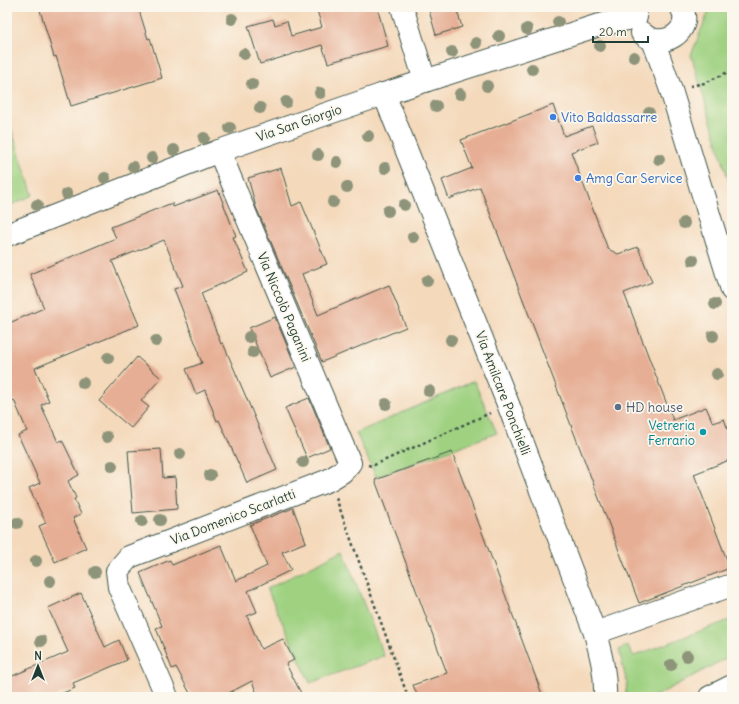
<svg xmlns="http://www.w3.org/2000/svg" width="739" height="704" font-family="Delius,sans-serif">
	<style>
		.green { fill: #9fd181; stroke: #5f875a }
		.building { fill: #e6ae94 }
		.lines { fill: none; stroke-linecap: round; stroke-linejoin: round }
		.minor-casing { stroke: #3f5448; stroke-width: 24 }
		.path { stroke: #3f5448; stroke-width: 2.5; stroke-dasharray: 3 3; stroke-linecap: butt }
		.minor { stroke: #fff; stroke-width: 22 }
		.tree { fill: #8d9479 }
		.shop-dot { fill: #3f7fe0; stroke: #fbf7ec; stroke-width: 1.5 }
		.service-dot { fill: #5c6f8a; stroke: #fbf7ec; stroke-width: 1.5 }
		.culture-dot { fill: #0f9aa8; stroke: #fbf7ec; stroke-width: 1.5 }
		.labels { text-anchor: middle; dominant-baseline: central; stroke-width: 3.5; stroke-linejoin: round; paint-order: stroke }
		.shop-label { font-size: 13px; fill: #366cbe; stroke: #fbf7ec; text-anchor: start }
		.street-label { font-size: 13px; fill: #1f3d34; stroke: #fbf7ec }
		.service-label { font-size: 13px; fill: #4e5e75; stroke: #fbf7ec; text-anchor: start }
		.culture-label { font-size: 13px; fill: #0d838f; stroke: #fbf7ec; text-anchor: end }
	</style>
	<rect width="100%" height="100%" fill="#fbf7ec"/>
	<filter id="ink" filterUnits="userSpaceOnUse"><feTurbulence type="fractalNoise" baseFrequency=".025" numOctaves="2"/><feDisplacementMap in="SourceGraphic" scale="8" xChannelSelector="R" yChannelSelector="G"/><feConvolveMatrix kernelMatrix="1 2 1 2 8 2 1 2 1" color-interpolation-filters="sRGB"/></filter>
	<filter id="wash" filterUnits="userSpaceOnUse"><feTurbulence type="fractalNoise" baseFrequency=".012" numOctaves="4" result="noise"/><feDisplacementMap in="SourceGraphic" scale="16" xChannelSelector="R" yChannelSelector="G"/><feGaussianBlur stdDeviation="0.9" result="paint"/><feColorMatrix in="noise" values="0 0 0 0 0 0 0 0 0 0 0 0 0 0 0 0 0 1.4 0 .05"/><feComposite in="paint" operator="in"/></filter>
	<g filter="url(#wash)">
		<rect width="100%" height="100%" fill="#f4d9bb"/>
		<g class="green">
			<polygon points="713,7 732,7 732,192 691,55 710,8"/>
			<polygon points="7,116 33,195 7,207"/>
			<polygon points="474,381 497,433 376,477 356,433"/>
			<polygon points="343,550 384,656 310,683 267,589"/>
			<polygon points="732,619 732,655 654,697 625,697 627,684 619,650 627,646 634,656"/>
		</g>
		<g id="blocks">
			<g class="building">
				<polygon points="50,7 138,7 148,39 150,38 162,78 71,106 56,56 54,57 40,10"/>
				<polygon points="316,7 377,7 388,46 328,63 322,45 260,64 248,26 273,19 275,25 287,21 291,36 322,27"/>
				<polygon points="428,7 456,7 462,27 436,35"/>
				<polygon points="553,105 564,136 592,126 598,142 571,152 608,249 618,254 638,247 652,282 624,293 673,420 706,407 713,423 724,419 732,440 732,459 694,474 730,568 639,603 480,187 449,199 442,180 472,168 461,140"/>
				<polygon points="281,168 292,206 301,202 327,264 302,274 318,315 389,285 406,327 322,362 256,207 248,178"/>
				<polygon points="218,190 236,236 233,237 248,272 201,293 221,344 223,343 277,470 247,483 219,420 217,421 205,390 196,394 186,369 202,363 198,353 199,352 174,289 183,286 164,240 112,261 139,325 35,368 49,401 41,405 58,442 62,440 79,475 68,481 76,498 74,499 81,514 73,518 86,548 55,562 39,526 46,523 29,488 40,483 18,435 27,431 14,400 7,403 7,324 44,308 30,274 116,238 111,227 172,203 173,207"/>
				<polygon points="275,317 296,367 270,378 249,328"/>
				<polygon points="137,357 161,378 141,401 149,407 131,428 99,401"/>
				<polygon points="309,398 330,448 307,458 285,408"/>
				<polygon points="161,449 163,478 175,477 177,509 133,513 128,451"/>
				<polygon points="452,452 469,497 543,697 418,697 413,685 447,673 375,480"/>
				<polygon points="293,508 306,542 282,552 291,570 248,591 257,612 247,616 261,649 283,639 294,660 286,664 303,697 258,697 252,681 221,697 192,697 176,667 172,669 156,628 162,626 140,573 170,560 172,565 221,545 236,581 267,566 250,525"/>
				<polygon points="81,593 105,647 119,640 127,660 73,683 75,688 53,697 7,697 7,684 12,682 10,677 68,652 48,608"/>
			</g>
		</g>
	</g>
	<g filter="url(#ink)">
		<use href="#blocks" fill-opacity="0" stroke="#3f5448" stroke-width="1"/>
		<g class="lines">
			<defs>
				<g id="minor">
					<polyline points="402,7 425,81"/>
					<path d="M642 33C661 52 695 31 681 7"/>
					<polyline points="653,40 671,90 732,290"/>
					<path d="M384 94 508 404 595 633C601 655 606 674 605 697"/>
					<polyline points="7,235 219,151 384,94 596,26 636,17"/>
					<polyline points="595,633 732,585"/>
					<polyline points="167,697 119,587 117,571 129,557 329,480 342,472 350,463 219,151"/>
					<polyline points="710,697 732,686"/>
				</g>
			</defs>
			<use href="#minor" class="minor-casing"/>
			<g class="path">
				<polyline points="690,86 705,83 732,70"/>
				<polyline points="368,465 372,466 490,413"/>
				<polyline points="336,498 408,697"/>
			</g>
			<use href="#minor" class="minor"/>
		</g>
		<g class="tree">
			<circle cx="232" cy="19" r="6"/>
			<circle cx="558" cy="22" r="6"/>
			<circle cx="527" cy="29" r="6"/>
			<circle cx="499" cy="36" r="6"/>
			<circle cx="476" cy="43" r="6"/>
			<circle cx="600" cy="46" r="6"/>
			<circle cx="452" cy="52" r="6"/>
			<circle cx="244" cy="54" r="6"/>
			<circle cx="634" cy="57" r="6"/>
			<circle cx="532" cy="69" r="6"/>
			<circle cx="252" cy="84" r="6"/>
			<circle cx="487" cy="86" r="6"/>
			<circle cx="320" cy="93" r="6"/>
			<circle cx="460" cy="94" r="6"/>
			<circle cx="286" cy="102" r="6"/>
			<circle cx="436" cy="106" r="6"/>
			<circle cx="260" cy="108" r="6"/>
			<circle cx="649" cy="113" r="6"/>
			<circle cx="230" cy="128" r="6"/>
			<circle cx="368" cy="136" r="6"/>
			<circle cx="204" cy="138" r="6"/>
			<circle cx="174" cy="150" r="6"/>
			<circle cx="318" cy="155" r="6"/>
			<circle cx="152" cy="158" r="6"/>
			<circle cx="659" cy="159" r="6"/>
			<circle cx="337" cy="162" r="6"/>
			<circle cx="133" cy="167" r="6"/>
			<circle cx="385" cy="168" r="6"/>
			<circle cx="105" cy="178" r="6"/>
			<circle cx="347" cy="187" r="6"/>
			<circle cx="67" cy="194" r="6"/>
			<circle cx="333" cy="202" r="6"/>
			<circle cx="37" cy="205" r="6"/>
			<circle cx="404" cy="205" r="6"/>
			<circle cx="388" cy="211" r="6"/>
			<circle cx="684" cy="223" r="6"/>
			<circle cx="413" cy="237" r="6"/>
			<circle cx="693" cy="260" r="6"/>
			<circle cx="427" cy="281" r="6"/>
			<circle cx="715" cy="304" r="6"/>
			<circle cx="713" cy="336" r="6"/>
			<circle cx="249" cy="337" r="6"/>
			<circle cx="451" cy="340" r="6"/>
			<circle cx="156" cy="341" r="6"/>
			<circle cx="253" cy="352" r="6"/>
			<circle cx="108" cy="358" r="6"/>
			<circle cx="717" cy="374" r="6"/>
			<circle cx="83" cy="383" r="6"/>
			<circle cx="429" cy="391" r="6"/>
			<circle cx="386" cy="404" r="6"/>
			<circle cx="107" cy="437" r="6"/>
			<circle cx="180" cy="454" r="6"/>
			<circle cx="303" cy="462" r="6"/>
			<circle cx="112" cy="466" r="6"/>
			<circle cx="210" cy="475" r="6"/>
			<circle cx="160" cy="520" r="6"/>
			<circle cx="142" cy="521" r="6"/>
			<circle cx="17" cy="523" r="6"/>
			<circle cx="36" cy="561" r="6"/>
			<circle cx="95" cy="572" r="6"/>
			<circle cx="50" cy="581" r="6"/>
			<circle cx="41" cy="641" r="6"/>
			<circle cx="687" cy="656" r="6"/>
			<circle cx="671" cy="665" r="6"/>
		</g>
	</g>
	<g class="shop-dot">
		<circle cx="553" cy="117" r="4"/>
		<circle cx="578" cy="178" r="4"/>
	</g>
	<circle class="service-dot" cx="618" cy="407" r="4"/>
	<circle class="culture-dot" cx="703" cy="432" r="4"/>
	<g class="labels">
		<g class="shop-label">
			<text x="561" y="117">Vito Baldassarre</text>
			<text x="586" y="178">Amg Car Service</text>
		</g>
		<g class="street-label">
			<text transform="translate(299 123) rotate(-19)">Via San Giorgio</text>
			<text transform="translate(284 307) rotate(67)">Via Niccolò Paganini</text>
			<text transform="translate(503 393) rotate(69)">Via Amilcare Ponchielli</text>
			<text transform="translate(233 517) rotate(-21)">Via Domenico Scarlatti</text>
		</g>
		<g class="service-label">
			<text x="626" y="407">HD house</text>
		</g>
		<g class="culture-label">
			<text x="695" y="425">Vetreria<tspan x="695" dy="15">Ferrario</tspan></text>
		</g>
	</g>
	<rect width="739" height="704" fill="none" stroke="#fbf7ec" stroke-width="24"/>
	<g transform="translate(38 666)" stroke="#fbf7ec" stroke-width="3" paint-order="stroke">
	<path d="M0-3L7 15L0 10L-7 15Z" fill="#1f3d34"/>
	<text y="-6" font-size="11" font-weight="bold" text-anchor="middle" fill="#1f3d34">N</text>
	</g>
	<path d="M593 36v6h55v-6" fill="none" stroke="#1f3d34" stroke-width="2"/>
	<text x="599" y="36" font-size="12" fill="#1f3d34" stroke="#fbf7ec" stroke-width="3" paint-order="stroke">20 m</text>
</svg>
